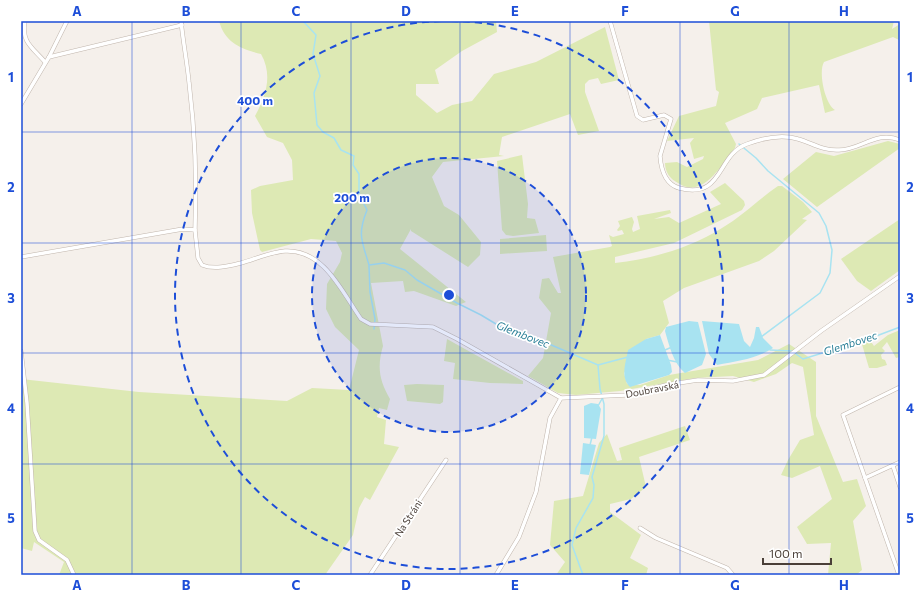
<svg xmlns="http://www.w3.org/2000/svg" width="921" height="596" font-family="Commissioner,sans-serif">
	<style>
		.green { fill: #dde9b4 }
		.water { fill: #a8e3f1 }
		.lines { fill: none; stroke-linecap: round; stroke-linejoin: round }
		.stream { stroke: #a8e3f1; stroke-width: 1.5 }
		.street-casing { stroke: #c1b6ad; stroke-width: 4.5 }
		.street { stroke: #fff; stroke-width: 3.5 }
		.grid { fill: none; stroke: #1d4ed8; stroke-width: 1; stroke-opacity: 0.55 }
		.ring { fill: none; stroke: #1d4ed8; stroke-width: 2; stroke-dasharray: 7 5 }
		.labels { text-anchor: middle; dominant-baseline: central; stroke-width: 3.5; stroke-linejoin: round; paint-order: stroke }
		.street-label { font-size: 10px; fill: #4a3f38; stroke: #fff }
		.water-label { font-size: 11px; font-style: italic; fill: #2a7f97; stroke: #fff }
		.centre { fill: #1d4ed8; stroke: #fff; stroke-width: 2 }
		.ring-label { font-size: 12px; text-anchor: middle; font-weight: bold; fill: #1d4ed8; stroke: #fff; stroke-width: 3.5; stroke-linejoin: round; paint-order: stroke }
		.neatline { fill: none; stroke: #1d4ed8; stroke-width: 1.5 }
		.grid-label { font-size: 13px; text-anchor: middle; font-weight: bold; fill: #1d4ed8 }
	</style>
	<rect width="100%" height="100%" fill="#f5f0eb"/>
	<g class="green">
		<path d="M219 21H496L497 32 462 51 435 70 439 84H416V95L437 113 452 105 472 101 494 74 536 62 605 27 619 80 601 84 598 78 589 80 585 84V92L599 131 578 135 570 114 502 137 499 155 504 156 443 162 432 177 444 206 459 215 481 242 480 255 468 267 411 231V229L400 249 466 302 456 306 414 291 405 292 403 281 371 283 383 346C377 367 379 380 390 399L387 410 379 408 377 417 386 420 384 444 399 447 370 500 365 497 359 508 353 535 325 575H59L64 562 34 542 32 551 21 548V379L139 392 287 401 312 388 349 390 359 350 335 327 326 309 327 284 340 262 342 253 336 241 311 239 262 252 260 250 252 213 251 190 260 186 293 180 292 160 283 143 267 137 255 116C266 96 273 75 261 54 241 49 225 43 219 21Z"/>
		<path d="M709 21H894L892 29 900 24V46L899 40 893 37 824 62C818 72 825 104 835 110L825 113 819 85 762 98 757 109 725 123 736 144 735 148C722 164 703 200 678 183 670 179 665 172 665 163L677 162 687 167 703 159 704 156 694 159 690 143 694 138 667 141 679 116 716 106 719 92 716 90Z"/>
		<polygon points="888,141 900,144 900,148 817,207 783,179 816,152 834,156"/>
		<polygon points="522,155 528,204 527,218 535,219 539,233 513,236 506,235 502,230 497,161"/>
		<path d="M725 183 744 201 745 205 742 210 674 243 615 257V263C652 259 690 248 722 228 742 216 759 199 778 186H782L803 202 812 212 802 219 807 220 774 251 759 261 684 288 663 301 669 323 660 335 646 339 624 373 627 384 640 385 669 375 758 360 789 344 816 362V416L843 482 857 479 866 506 853 521 862 570 856 575H828L831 543 807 544 797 527 832 499 820 466 792 478 781 475 788 460 800 440 814 435 803 367 792 363 776 374 754 382 733 376 695 378 620 391 576 395 558 393 528 376 543 358 551 313 539 298 542 279 549 278 558 293H561L553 257 610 247 612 246 609 235 613 237 624 234 622 230 618 231 617 230 620 226 618 221 632 217 634 222 632 229 633 232 640 229 637 216 670 210 671 213 654 219 669 217 679 223 721 204 710 192Z"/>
		<polygon points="900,219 900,270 871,291 857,281 841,259"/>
		<polygon points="546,235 547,251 500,254 500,239"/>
		<polygon points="900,330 900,357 896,358 887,342 882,348 885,351 881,355 882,359 885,360 887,365 877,368 869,368 861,341 869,339 874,346 888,335"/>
		<polygon points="447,339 521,380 523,381 523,384 490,383 453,379 455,363 444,361"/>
		<polygon points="417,384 444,385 443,402 440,404 407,401 404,385"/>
		<polygon points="685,426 690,440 639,457 646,487 631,499 610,504 610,512 641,535 630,558 648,568 646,575 556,575 565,562 550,545 554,501 583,496 599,443 607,434 617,461 622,460 619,448"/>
	</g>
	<g class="water">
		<path d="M689 321 698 322 706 354 702 365 685 373C673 363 669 345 665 331L666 327Z"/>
		<path d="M702 321 739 324 744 341 750 347 754 338 756 327H759L763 338 773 348C756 359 737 361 717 365L709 354Z"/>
		<path d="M660 335 671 365 672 372 669 375 630 387C620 377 626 362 628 350L646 339Z"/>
		<polygon points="591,403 598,404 601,409 596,439 584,438 584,406"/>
		<polygon points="583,443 596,445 589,475 580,474"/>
	</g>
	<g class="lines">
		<g class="stream">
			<path d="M303 21 316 35 313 54 320 76 314 93 317 125 323 132 334 138 341 150 354 156 353 165 359 174V194L367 210C357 235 362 241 369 265L384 263 405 270 417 280 457 303 481 315 501 327 535 338 598 365 628 357"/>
			<polyline points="739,144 756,158 768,171 819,213 826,226 832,250 830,273 820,293 761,337"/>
			<polyline points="369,266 370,292 375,319 374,329"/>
			<polyline points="665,350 672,347"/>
			<polyline points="770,350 792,351 803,359 871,338 900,327"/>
			<polyline points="667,360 677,362"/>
			<polyline points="598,406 603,397"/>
			<polyline points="590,445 592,437"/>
			<polyline points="583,575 572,545 576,528 593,498 594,485 592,477 604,436 604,404 600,389 598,365"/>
		</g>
		<defs>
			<g id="street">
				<path d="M25 21C21 42 32 47 45 62"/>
				<path d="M181 21C183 41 187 62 189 82 195 131 197 181 195 230"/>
				<path d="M610 21 637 116 643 120 664 115 671 119 660 156C661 169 665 184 679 188 724 200 716 155 747 144 763 138 782 134 798 139 812 143 823 151 839 150 861 150 876 130 900 140"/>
				<polyline points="49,57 182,25"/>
				<polyline points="21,104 49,57 67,21"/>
				<path d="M21 257 183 229 195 230 198 258 202 265C214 270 229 266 241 263 255 259 271 252 285 251 324 249 342 292 361 319L370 324 433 327 457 339 561 398"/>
				<polyline points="21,351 27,403 35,531 39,540 67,560 74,575"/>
				<polyline points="893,466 900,487"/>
				<polyline points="865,478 900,462"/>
				<polyline points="640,528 656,538 727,568 733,575"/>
				<polyline points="370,575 446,460"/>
				<polyline points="496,575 519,537 536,492 550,418 561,398 627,395 666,385 698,380 733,381 764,375 821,331 900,276"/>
				<polyline points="899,575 843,415 900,387"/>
			</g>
		</defs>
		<use href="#street" class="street-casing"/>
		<use href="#street" class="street"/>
	</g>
	<path class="grid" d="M132 21V575M241 21V575M351 21V575M460 21V575M570 21V575M680 21V575M789 21V575M21 132H900M21 243H900M21 353H900M21 464H900"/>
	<circle cx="449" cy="295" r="137" fill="#1d4ed8" fill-opacity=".12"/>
	<g class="ring">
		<circle cx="449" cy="295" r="137"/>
		<path d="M451 21A274 274 0 1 1 447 21"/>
	</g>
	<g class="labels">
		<g class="street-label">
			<text transform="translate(652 389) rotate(-11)">Doubravská</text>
			<text transform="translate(408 518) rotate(-57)">Na Stráni</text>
		</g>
		<g class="water-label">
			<text transform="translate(523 334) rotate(21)">Glembovec</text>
			<text transform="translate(850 343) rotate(-18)">Glembovec</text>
		</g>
	</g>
	<circle cx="449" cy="295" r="6" class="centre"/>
	<g class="ring-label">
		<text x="255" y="105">400 m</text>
		<text x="352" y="202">200 m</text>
	</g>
	<rect width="921" height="596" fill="none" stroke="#ffffff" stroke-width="44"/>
	<path d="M763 558v6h68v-6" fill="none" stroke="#4a3f38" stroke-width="2"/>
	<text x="769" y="558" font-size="12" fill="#4a3f38" stroke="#ffffff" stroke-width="3" paint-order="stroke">100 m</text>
	<rect x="22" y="22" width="877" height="552" class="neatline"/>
	<g class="grid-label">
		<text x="77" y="16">A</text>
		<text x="186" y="16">B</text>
		<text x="296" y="16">C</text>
		<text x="406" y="16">D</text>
		<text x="515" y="16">E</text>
		<text x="625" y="16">F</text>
		<text x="735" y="16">G</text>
		<text x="844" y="16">H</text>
		<text x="11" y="82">1</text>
		<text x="910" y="82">1</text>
		<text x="11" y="192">2</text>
		<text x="910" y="192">2</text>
		<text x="11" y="303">3</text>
		<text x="910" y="303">3</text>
		<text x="11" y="413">4</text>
		<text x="910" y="413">4</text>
		<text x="11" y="523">5</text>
		<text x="910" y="523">5</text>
		<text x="77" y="590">A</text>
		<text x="186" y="590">B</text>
		<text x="296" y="590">C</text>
		<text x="406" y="590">D</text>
		<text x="515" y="590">E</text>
		<text x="625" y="590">F</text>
		<text x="735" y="590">G</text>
		<text x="844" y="590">H</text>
	</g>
</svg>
